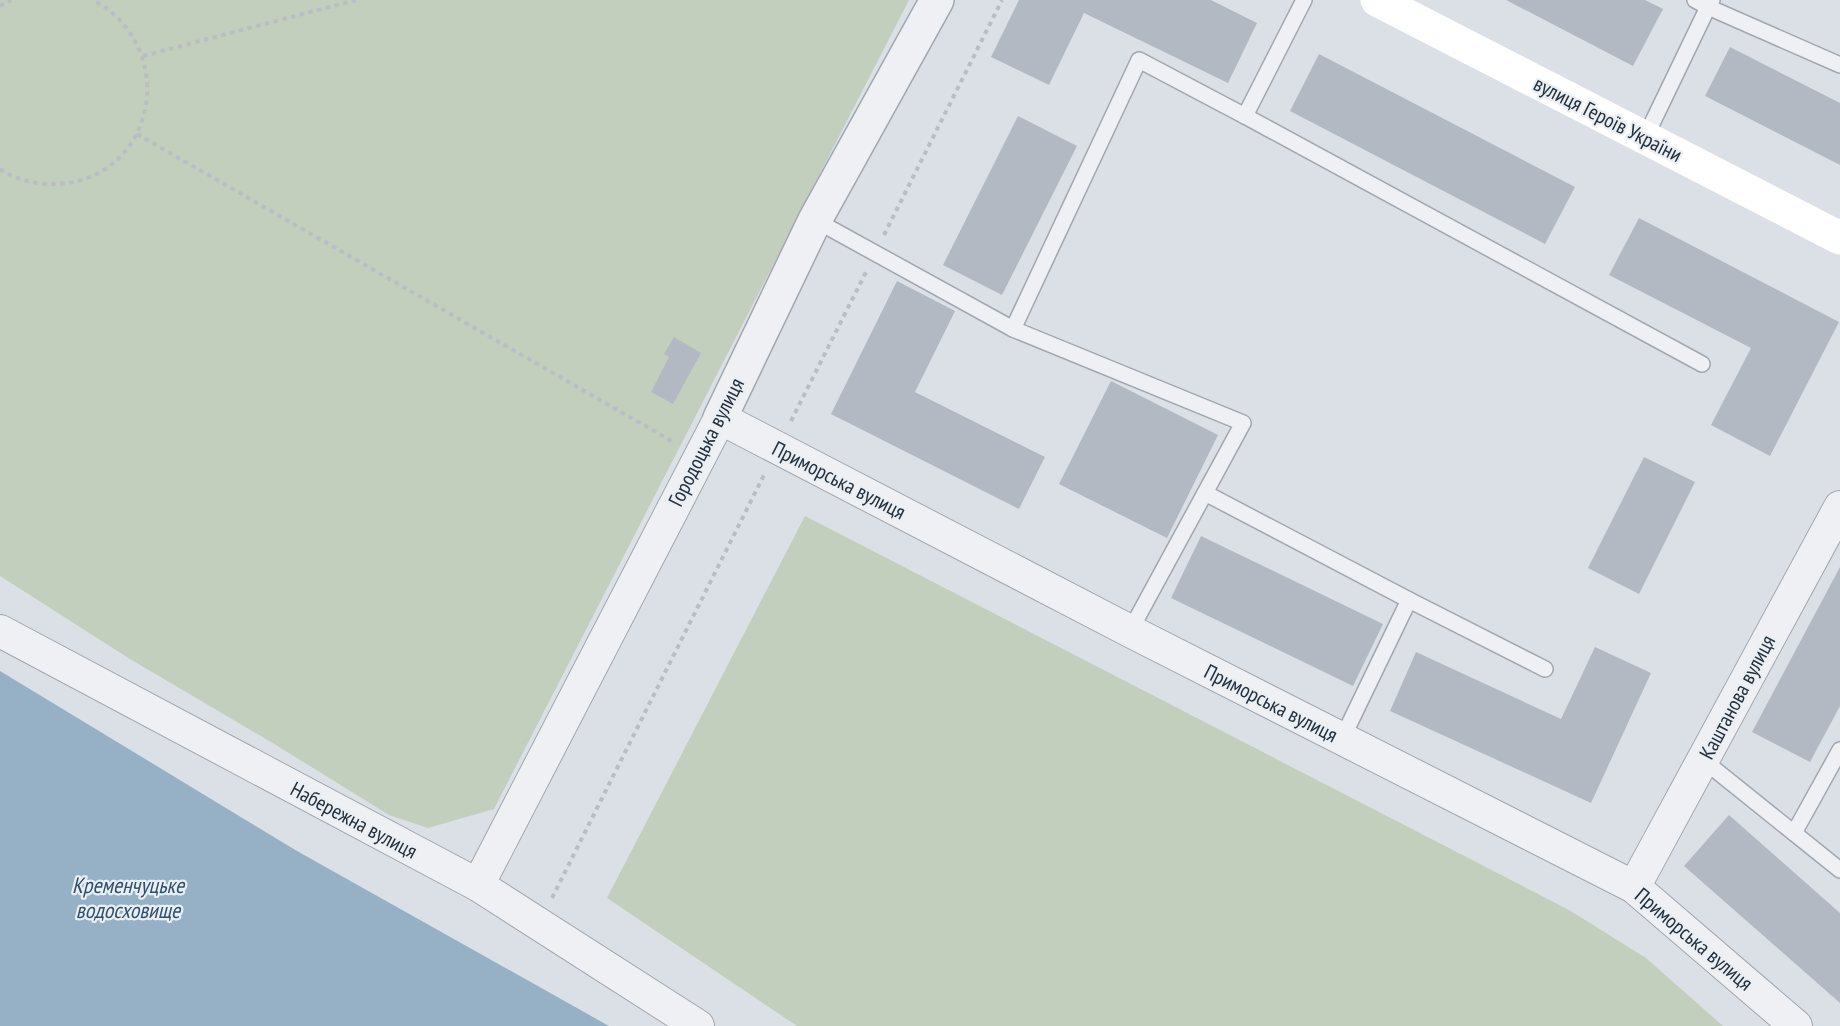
<svg xmlns="http://www.w3.org/2000/svg" width="1840" height="1026" font-family="'PT Sans Narrow',sans-serif">
	<style>
		.green { fill: #c2cfbc }
		.water { fill: #96b0c6 }
		.building { fill: #b3b9c2 }
		.lines { fill: none; stroke-linecap: round; stroke-linejoin: round }
		.service-casing { stroke: #a1a7af; stroke-width: 18 }
		.minor-casing { stroke: #a1a7af; stroke-width: 34 }
		.tertiary-casing { stroke: #a1a7af; stroke-width: 36 }
		.path { stroke: #babec4; stroke-width: 4; stroke-dasharray: 4.5 4.5; stroke-linecap: butt }
		.service { stroke: #eef0f4; stroke-width: 15 }
		.minor { stroke: #eef0f4; stroke-width: 32 }
		.tertiary { stroke: #eef0f4; stroke-width: 33 }
		.secondary { stroke: #fff; stroke-width: 33 }
		.labels { text-anchor: middle; dominant-baseline: central; stroke-width: 4.5; stroke-linejoin: round; paint-order: stroke }
		.street-label { font-size: 21px; fill: #252f3b; stroke: #eaeff4 }
		.water-label { font-size: 22px; font-style: italic; fill: #30506f; stroke: #eaeff4 }
	</style>
	<rect width="100%" height="100%" fill="#dbe0e6"/>
	<g class="green">
		<polygon points="0,0 909,0 494,809 428,828 389,815 271,742 130,659 0,576"/>
		<polygon points="805,516 1569,910 1646,958 1723,1026 797,1026 607,898"/>
	</g>
	<polygon class="water" points="0,671 297,851 609,1026 0,1026"/>
	<g class="building">
		<polygon points="1019,0 1211,0 1257,23 1228,83 1084,13 1049,85 991,57"/>
		<polygon points="1506,0 1645,0 1663,9 1633,66"/>
		<polygon points="1730,47 1840,103 1840,165 1705,96"/>
		<polygon points="1319,54 1575,187 1545,244 1290,111"/>
		<polygon points="1018,116 1077,146 1002,295 943,265"/>
		<polygon points="1639,218 1839,322 1770,456 1711,425 1751,348 1609,275"/>
		<polygon points="897,281 955,311 915,392 1045,457 1019,509 831,414"/>
		<polygon points="674,337 701,353 673,404 651,392 669,357 664,354"/>
		<polygon points="1111,381 1218,435 1167,538 1059,484"/>
		<polygon points="1644,457 1695,482 1639,594 1588,568"/>
		<polygon points="1201,536 1383,624 1353,686 1171,598"/>
		<polygon points="1840,567 1840,706 1810,762 1752,732"/>
		<polygon points="1595,647 1651,673 1591,803 1390,711 1416,652 1561,719"/>
		<polygon points="1729,815 1840,913 1840,1003 1684,866"/>
	</g>
	<g class="lines">
		<defs>
			<g id="service">
				<polyline points="1712,0 1708,7 1840,65"/>
				<polyline points="1245,116 1702,364"/>
				<polyline points="1645,138 1708,7 1695,0"/>
				<polyline points="815,220 1013,329 1139,60 1245,116 1304,0"/>
				<polyline points="1013,329 1243,423 1130,631"/>
				<polyline points="1205,493 1409,600"/>
				<polyline points="1342,739 1409,600 1545,669"/>
				<polyline points="1703,760 1840,870"/>
				<polyline points="1794,833 1840,750"/>
			</g>
			<g id="minor">
				<polyline points="0,631 478,885 698,1026"/>
				<polyline points="478,885 720,418 1130,631 1634,887 1796,1026"/>
				<polyline points="1634,887 1840,507"/>
			</g>
			<polyline id="tertiary" points="720,418 815,220 937,0"/>
		</defs>
		<use href="#service" class="service-casing"/>
		<use href="#minor" class="minor-casing"/>
		<use href="#tertiary" class="tertiary-casing"/>
		<g class="path">
			<polyline points="0,6 11,0"/>
			<polyline points="143,56 356,0"/>
			<polyline points="137,134 675,443"/>
			<path d="M0 169C15 179 33 184 52 184 155 184 183 49 93 0"/>
			<polyline points="884,235 1002,0"/>
			<polyline points="791,421 866,272"/>
			<polyline points="552,898 765,473"/>
		</g>
		<use href="#service" class="service"/>
		<use href="#minor" class="minor"/>
		<use href="#tertiary" class="tertiary"/>
		<polyline class="secondary" points="1377,0 1840,238"/>
	</g>
	<g class="labels">
		<g class="street-label">
			<text transform="translate(1608 119) rotate(27)">вулиця Героїв України</text>
			<text transform="translate(706 442) rotate(-63)">Городоцька вулиця</text>
			<text transform="translate(839 480) rotate(27)">Приморська вулиця</text>
			<text transform="translate(1737 697) rotate(-62)">Каштанова вулиця</text>
			<text transform="translate(1271 703) rotate(27)">Приморська вулиця</text>
			<text transform="translate(354 820) rotate(28)">Набережна вулиця</text>
			<text transform="translate(1694 939) rotate(40)">Приморська вулиця</text>
		</g>
		<g class="water-label">
			<text x="128" y="885">Кременчуцьке<tspan x="128" dy="25">водосховище</tspan></text>
		</g>
	</g>
</svg>
